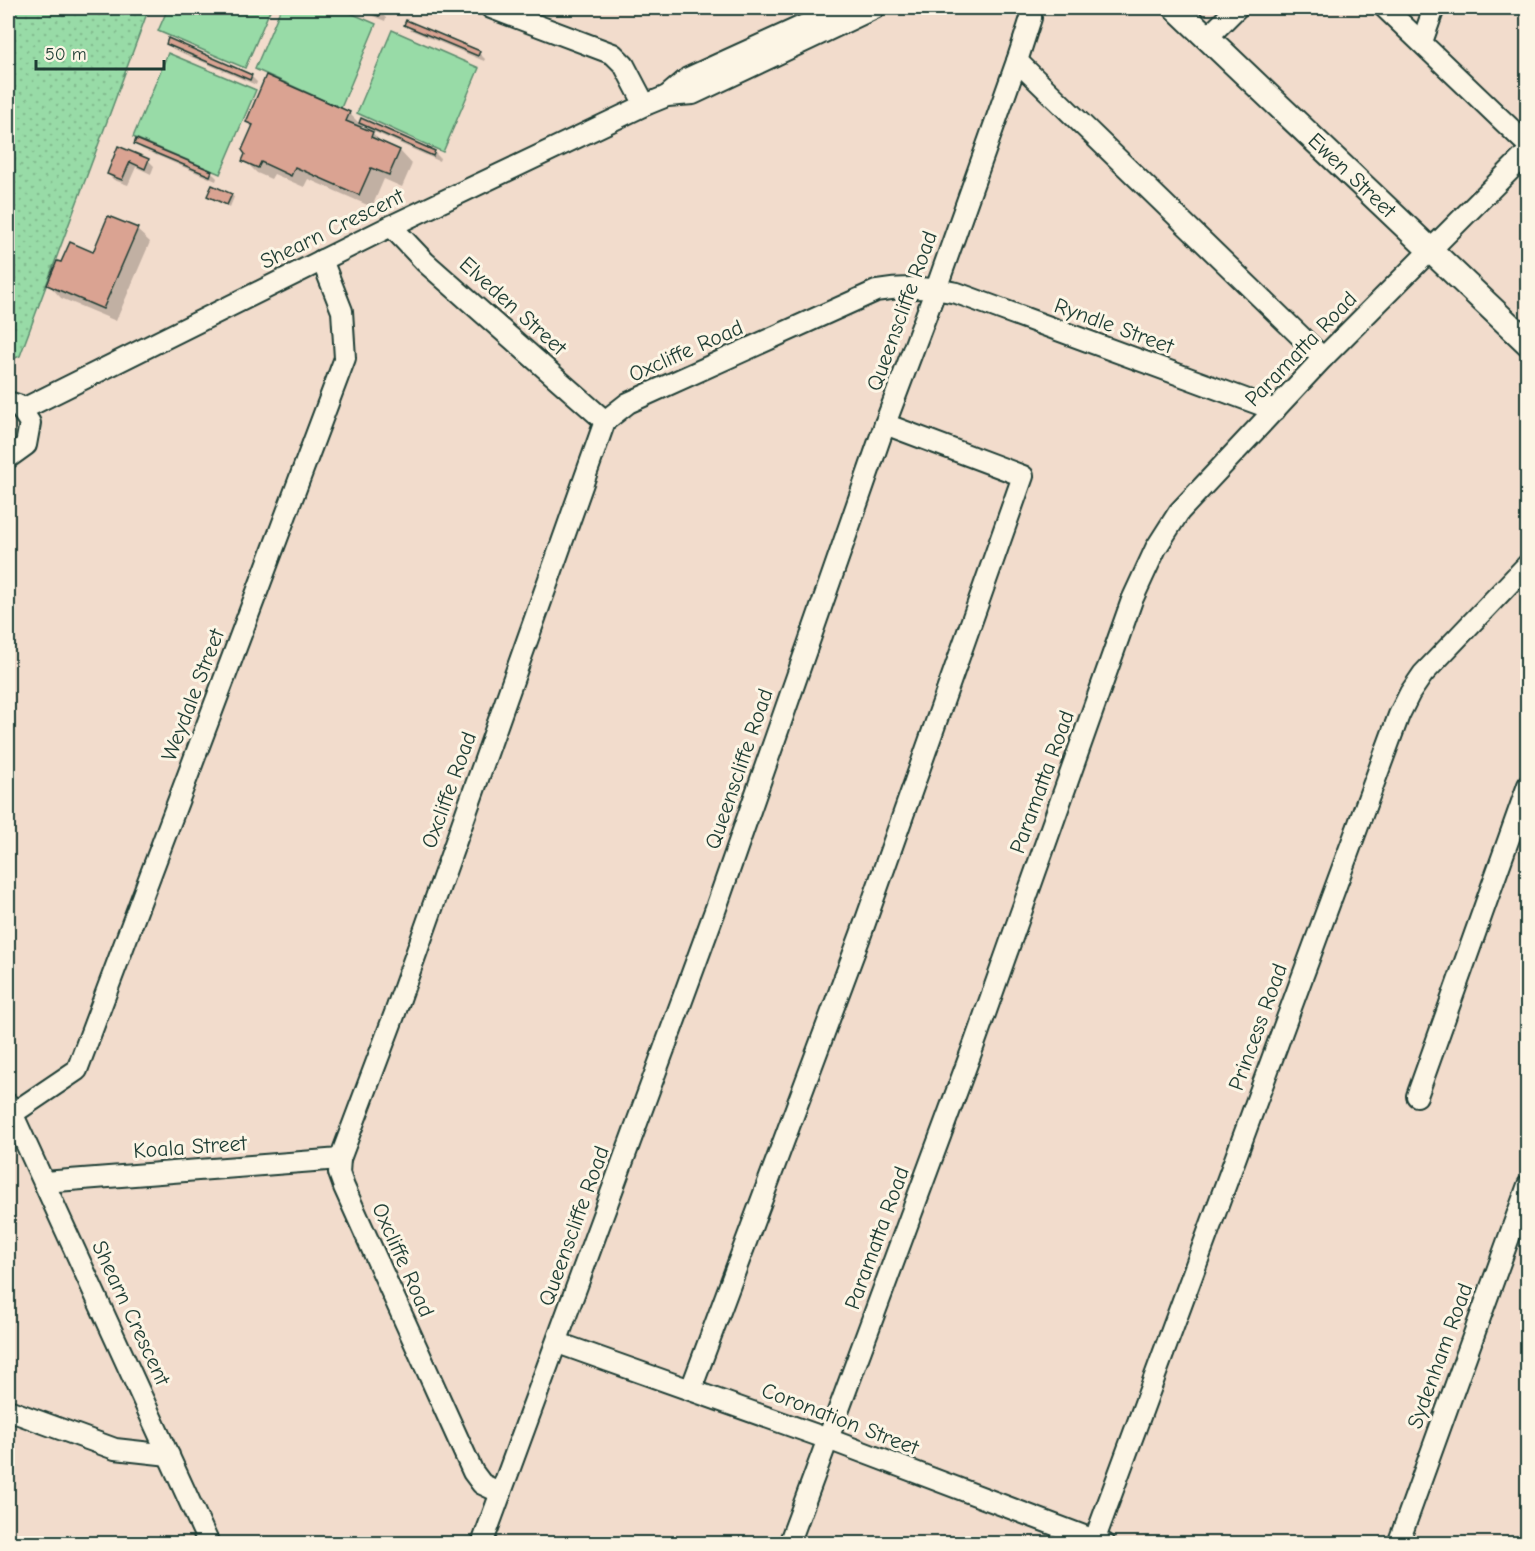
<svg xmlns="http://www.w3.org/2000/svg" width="1535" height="1551" font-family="'Comic Neue',sans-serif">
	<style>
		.grass { fill: #98dba7; stroke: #5c8c6e; stroke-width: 1.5 }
		.park { fill: url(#park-dots); stroke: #5c8c6e; stroke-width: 1.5 }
		.shadow { fill: #0003; fill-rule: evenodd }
		.building { fill: #daa392; stroke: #1f3d34; stroke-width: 1.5 }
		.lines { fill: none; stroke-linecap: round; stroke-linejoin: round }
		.minor-casing { stroke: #1f3d34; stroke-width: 24 }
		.major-casing { stroke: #1f3d34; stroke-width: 28 }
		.minor { stroke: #fcf5e5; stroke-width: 20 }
		.major { stroke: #fcf5e5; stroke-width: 24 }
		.labels { text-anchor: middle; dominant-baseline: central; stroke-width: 6; stroke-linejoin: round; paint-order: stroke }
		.street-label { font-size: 22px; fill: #1f3d34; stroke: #fcf5e5 }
	</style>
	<defs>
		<pattern id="park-dots" width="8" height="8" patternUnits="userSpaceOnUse" patternTransform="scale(1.5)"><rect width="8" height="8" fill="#98dba7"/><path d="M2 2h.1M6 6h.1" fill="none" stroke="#83bd90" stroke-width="1.8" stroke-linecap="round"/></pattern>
	</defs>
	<rect width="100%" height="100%" fill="#f2dccc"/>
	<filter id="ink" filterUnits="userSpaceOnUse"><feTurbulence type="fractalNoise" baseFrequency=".0167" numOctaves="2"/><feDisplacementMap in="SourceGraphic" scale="12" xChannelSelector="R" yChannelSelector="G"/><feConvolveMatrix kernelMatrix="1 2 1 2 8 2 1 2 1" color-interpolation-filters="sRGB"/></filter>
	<g filter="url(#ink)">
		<g class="grass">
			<polygon points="168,8 271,8 245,68 158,31"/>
			<polygon points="281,8 339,8 376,24 341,108 255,69"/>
			<polygon points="392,30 479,68 443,152 357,113"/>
			<polygon points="168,53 256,90 220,174 133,137"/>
		</g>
		<polygon class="park" points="8,8 149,8 20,356 8,361"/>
		<g class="shadow">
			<polygon points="353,8 369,8 380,12 386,18 385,21"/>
			<polygon points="405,24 479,53 485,59 484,61 411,30"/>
			<polygon points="167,43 251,76 257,82 256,85 173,49"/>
			<path d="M349 113 360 124 362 120 434 152 440 158 439 161 370 130 383 144 400 151 412 164 402 187 384 179 372 207 308 179 304 187 274 174 271 179 257 173 244 160 253 128 247 122ZM362 125 370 132 361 129Z"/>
			<polygon points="136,143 211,172 217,178 216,181 142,149"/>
			<polygon points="119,148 148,160 154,166 151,174 136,167 128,185 114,180 108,174"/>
			<polygon points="231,195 234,197 230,207 208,196"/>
			<polygon points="137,230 150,242 116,321 61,298 49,285 62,264 94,254"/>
		</g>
		<g class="building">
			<polygon points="358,8 373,8 381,11 379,16"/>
			<polygon points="406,20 480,51 478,56 404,25"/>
			<polygon points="168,38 252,75 250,80 166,44"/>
			<polygon points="266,75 350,112 346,121 373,132 371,137 400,150 389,175 371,168 359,195 295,167 291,176 261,162 258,168 242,161 245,154 242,150 253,125 246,122"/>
			<polygon points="361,118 435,151 433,156 359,123"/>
			<polygon points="136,139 212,171 210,176 134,144"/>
			<polygon points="118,146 149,159 145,169 130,162 122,180 107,174"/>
			<polygon points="212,185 232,194 227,205 207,196"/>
			<polygon points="108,216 138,228 103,309 47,285 57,261 61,262 70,242 93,252"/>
		</g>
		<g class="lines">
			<defs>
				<g id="minor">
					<polyline points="491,8 613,54 624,65 645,105"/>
					<polyline points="1385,8 1528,145"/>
					<polyline points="1208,37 1237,8"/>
					<polyline points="1422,42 1434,8"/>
					<polyline points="1017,61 1323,358"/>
					<polyline points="667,96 688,78 842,8"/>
					<polyline points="391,226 425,262 605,421"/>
					<polyline points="8,402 18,405 30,423 26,445 8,458"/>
					<polyline points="21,410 391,226 645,105 667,96 693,94 875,8"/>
					<polyline points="1417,1096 1528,785"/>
					<polyline points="8,1104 209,1544"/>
					<polyline points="12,1114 77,1070 345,358 342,311 322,260"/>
					<polyline points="44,1182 340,1159"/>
					<polyline points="558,1343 828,1439 1105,1544"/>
					<polyline points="691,1389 861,934 1023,476 885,424"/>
					<polyline points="8,1410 115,1449 169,1455"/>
					<path d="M501 1493 482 1484 473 1472 344 1187 339 1173 340 1159 395 1013 605 421 628 403 876 291C904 286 929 287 957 293L1275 410"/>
					<polyline points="482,1544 716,908 885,424 936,289 1017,61 1031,18 1031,8"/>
					<polyline points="789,1544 975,1042 1132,600 1156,548 1179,512 1323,358 1528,152"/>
					<polyline points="1093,1544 1399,715 1410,693 1423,674 1528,564"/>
					<polyline points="1398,1544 1528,1185"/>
				</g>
				<g id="major">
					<path id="s1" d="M1176 8 1528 343"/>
				</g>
			</defs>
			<use href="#minor" class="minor-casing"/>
			<use href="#major" class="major-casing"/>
			<use href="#minor" class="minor"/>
			<use href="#major" class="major"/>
		</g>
	</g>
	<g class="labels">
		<g class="street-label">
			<text stroke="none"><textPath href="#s1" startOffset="243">Ewen Street</textPath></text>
			<text transform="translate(332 229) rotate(-26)">Shearn Crescent</text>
			<text transform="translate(513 306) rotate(42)">Elveden Street</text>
			<text transform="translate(902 311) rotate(-70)">Queenscliffe Road</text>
			<text transform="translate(1114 326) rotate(20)">Ryndle Street</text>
			<text transform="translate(1301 349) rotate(-46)">Paramatta Road</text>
			<text transform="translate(686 351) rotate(-24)">Oxcliffe Road</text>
			<text transform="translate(193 695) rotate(-69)">Weydale Street</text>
			<text transform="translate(739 769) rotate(-71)">Queenscliffe Road</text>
			<text transform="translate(1042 782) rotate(-70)">Paramatta Road</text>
			<text transform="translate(449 790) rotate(-70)">Oxcliffe Road</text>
			<text transform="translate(1258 1027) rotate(-70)">Princess Road</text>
			<text transform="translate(190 1147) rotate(-4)">Koala Street</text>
			<text transform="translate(574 1226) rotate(-70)">Queenscliffe Road</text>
			<text transform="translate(877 1238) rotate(-70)">Paramatta Road</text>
			<text transform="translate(403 1260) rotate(66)">Oxcliffe Road</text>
			<text transform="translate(131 1313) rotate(65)">Shearn Crescent</text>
			<text transform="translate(1440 1356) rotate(-70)">Sydenham Road</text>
			<text transform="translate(840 1419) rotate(21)">Coronation Street</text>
		</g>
	</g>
	<rect width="1535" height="1551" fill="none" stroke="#fcf5e5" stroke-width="30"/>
	<rect x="15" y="15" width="1505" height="1521" fill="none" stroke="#1f3d34" stroke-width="2" filter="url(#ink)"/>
	<path d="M36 60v9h128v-9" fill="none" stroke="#1f3d34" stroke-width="3"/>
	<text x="45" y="60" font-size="18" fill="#1f3d34" stroke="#fcf5e5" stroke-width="4.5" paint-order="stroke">50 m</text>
</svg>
